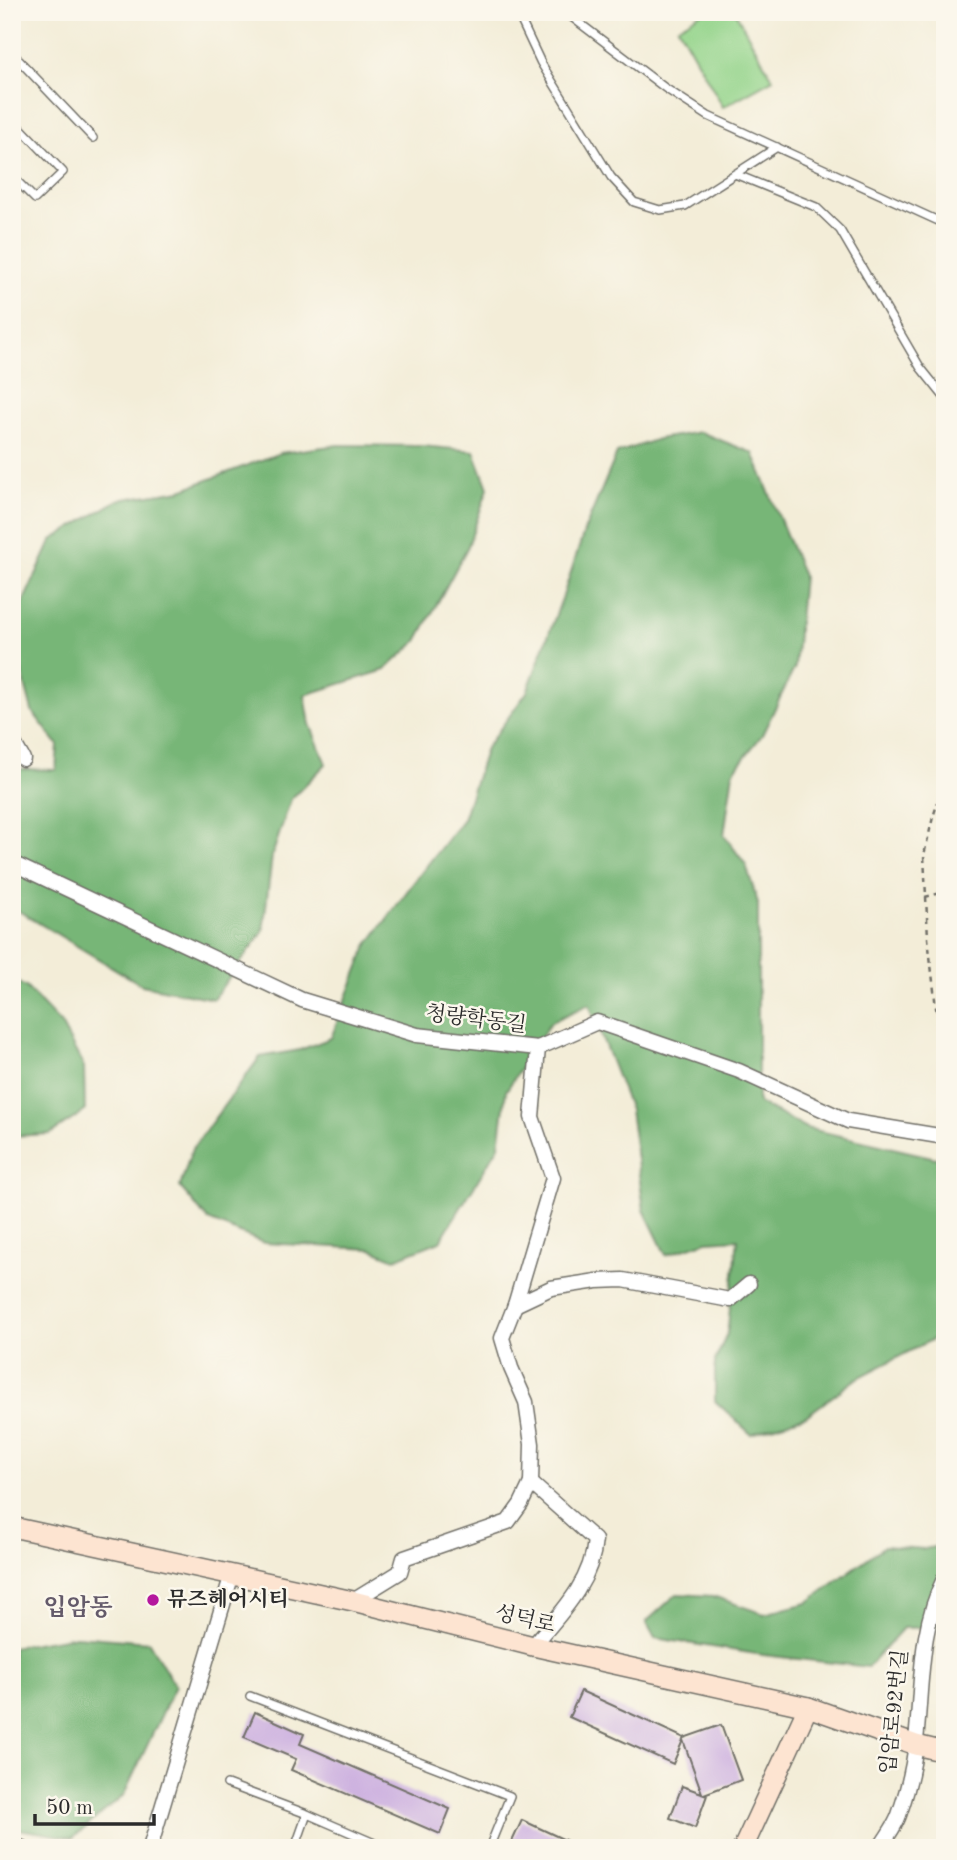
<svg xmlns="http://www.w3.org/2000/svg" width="957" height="1860" font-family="'Old Standard TT','Noto Serif KR',serif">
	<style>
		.green { fill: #94d48b; stroke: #60805b; stroke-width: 2 }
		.forest { fill: #77b677; stroke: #517051; stroke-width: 2 }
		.building { fill: #ceb2e0 }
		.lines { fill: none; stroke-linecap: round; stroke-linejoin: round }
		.lane-casing { stroke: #716f68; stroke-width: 10 }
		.street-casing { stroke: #716f68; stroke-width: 17 }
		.secondary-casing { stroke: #716f68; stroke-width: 22 }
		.path { stroke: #716f68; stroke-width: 2.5; stroke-dasharray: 5 5; stroke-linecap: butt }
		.lane { stroke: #fff; stroke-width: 7 }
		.street { stroke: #fff; stroke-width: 14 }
		.secondary { stroke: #fde4d1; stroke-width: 19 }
		.poi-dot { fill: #b5179e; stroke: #fbf7ec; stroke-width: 2.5 }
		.labels { text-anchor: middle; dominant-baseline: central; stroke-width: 5; stroke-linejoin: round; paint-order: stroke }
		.street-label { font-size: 21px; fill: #2b2b2b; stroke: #fbf7ec }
		.poi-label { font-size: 21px; font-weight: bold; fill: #2b2b2b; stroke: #fbf7ec; text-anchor: start }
		.quarter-label { font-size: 24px; font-weight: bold; fill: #645a6a; stroke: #fbf7ec }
	</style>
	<rect width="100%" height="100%" fill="#fbf7ec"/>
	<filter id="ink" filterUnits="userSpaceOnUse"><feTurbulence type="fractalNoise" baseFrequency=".0143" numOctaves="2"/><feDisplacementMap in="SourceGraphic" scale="14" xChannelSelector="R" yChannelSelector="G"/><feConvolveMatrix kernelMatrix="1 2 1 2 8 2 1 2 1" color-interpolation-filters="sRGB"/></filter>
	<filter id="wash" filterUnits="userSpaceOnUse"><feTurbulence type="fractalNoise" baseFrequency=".00686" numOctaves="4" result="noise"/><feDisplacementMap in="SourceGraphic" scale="28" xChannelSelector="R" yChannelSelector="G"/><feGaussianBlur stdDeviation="1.57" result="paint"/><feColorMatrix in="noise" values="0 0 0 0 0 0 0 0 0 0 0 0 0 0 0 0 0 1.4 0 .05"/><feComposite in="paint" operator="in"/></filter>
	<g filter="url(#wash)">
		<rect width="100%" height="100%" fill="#f3edd8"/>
		<polygon class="green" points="703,12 735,12 773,79 723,107 678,27"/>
		<g class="forest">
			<polygon points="700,432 753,453 803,576 795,667 762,735 733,772 724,835 746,865 758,903 758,1103 806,1128 945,1160 945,1333 856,1379 806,1416 751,1434 715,1401 715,1361 727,1334 738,1239 707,1241 666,1255 644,1210 630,1110 589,1004 551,1022 506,1091 499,1146 440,1241 395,1259 371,1249 264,1243 208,1220 180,1187 192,1149 260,1057 300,1050 331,1038 367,946 411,886 463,819 486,748 527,692 563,596 585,529 617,453 658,439"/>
			<polygon points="338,445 422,446 474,451 488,488 468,546 417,641 385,670 305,695 310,724 326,764 291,799 272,856 263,932 213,999 142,985 12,907 12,765 16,769 56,770 58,745 32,711 12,634 12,626 52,540 118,500 181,490 280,453"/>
			<polygon points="12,980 26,987 61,1024 84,1067 85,1111 50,1134 12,1136"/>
			<polygon points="945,1545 945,1627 903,1628 868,1667 763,1655 655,1638 646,1622 677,1594 713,1596 764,1614 807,1603 884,1546 924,1549"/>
			<polygon points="76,1636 149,1642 175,1686 124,1795 73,1838 12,1828 12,1647"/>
		</g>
		<g id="blocks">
			<g class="building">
				<polygon points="581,1691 684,1738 721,1725 741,1780 704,1794 707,1795 695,1828 670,1818 682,1786 702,1793 683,1740 673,1764 569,1717"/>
				<polygon points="255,1712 304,1734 300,1744 450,1809 440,1834 291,1770 296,1759 244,1737"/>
				<polygon points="522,1820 582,1848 509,1848"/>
			</g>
		</g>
	</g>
	<g filter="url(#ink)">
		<use href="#blocks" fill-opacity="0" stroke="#716f68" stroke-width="2"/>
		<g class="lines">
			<defs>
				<g id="lane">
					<polyline points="517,12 541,63 611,177 634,202 660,210 685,206 777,147"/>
					<polyline points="565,12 665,88 708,116 945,224"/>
					<polyline points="12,53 93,138"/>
					<polyline points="12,119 63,172 35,199 12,176"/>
					<polyline points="735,174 816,207 840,230 920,367 945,398"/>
					<polyline points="250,1696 510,1796 489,1848"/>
					<polyline points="227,1784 307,1814 386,1848"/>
					<polyline points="295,1848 307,1814"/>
				</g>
				<g id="street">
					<polyline points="12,740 23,759"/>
					<polyline points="12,863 302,1000 417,1035 538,1048 597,1022 739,1071 848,1121 945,1137"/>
					<polyline points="515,1305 551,1288 597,1281 623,1280 730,1300 749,1284"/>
					<path d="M531 1483 595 1540C592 1583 559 1615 533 1646"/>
					<polyline points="353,1601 400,1572 404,1558 508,1522 521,1504 531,1483 532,1444 526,1402 511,1368 502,1338 515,1305 553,1178 532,1117 538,1048"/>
					<polyline points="12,1845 22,1848"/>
					<polyline points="150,1848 232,1574"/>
					<path d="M880 1848C886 1837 895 1827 899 1815 907 1792 914 1766 916 1741 922 1686 919 1628 945 1577"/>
				</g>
				<g id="secondary">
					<polyline points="12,1527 353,1601 533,1646 808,1707 916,1745 945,1752"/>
					<polyline points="743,1848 808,1707"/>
				</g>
			</defs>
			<use href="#lane" class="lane-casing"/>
			<use href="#street" class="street-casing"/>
			<use href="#secondary" class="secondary-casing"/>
			<g class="path">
				<polyline points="945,780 933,817 924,855 928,938 936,1008 945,1040"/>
				<polyline points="925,897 945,892"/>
			</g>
			<use href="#lane" class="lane"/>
			<use href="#street" class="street"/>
			<use href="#secondary" class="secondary"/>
		</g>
	</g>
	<circle class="poi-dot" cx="153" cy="1600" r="7"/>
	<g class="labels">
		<g class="street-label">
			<text transform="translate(476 1020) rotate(7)">청량학동길</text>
			<text transform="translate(525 1620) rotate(13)">성덕로</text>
			<text transform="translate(895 1712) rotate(-84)">입암로92번길</text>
		</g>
		<g class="poi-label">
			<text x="167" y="1600">뮤즈헤어시티</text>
		</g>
		<g class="quarter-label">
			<text x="78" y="1609">입암동</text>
		</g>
	</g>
	<rect width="957" height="1860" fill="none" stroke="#fbf7ec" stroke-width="42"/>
	<path d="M35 1814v10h119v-10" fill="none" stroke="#2b2b2b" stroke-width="3.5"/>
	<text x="46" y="1814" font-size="21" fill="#2b2b2b" stroke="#fbf7ec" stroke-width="5" paint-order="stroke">50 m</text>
</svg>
